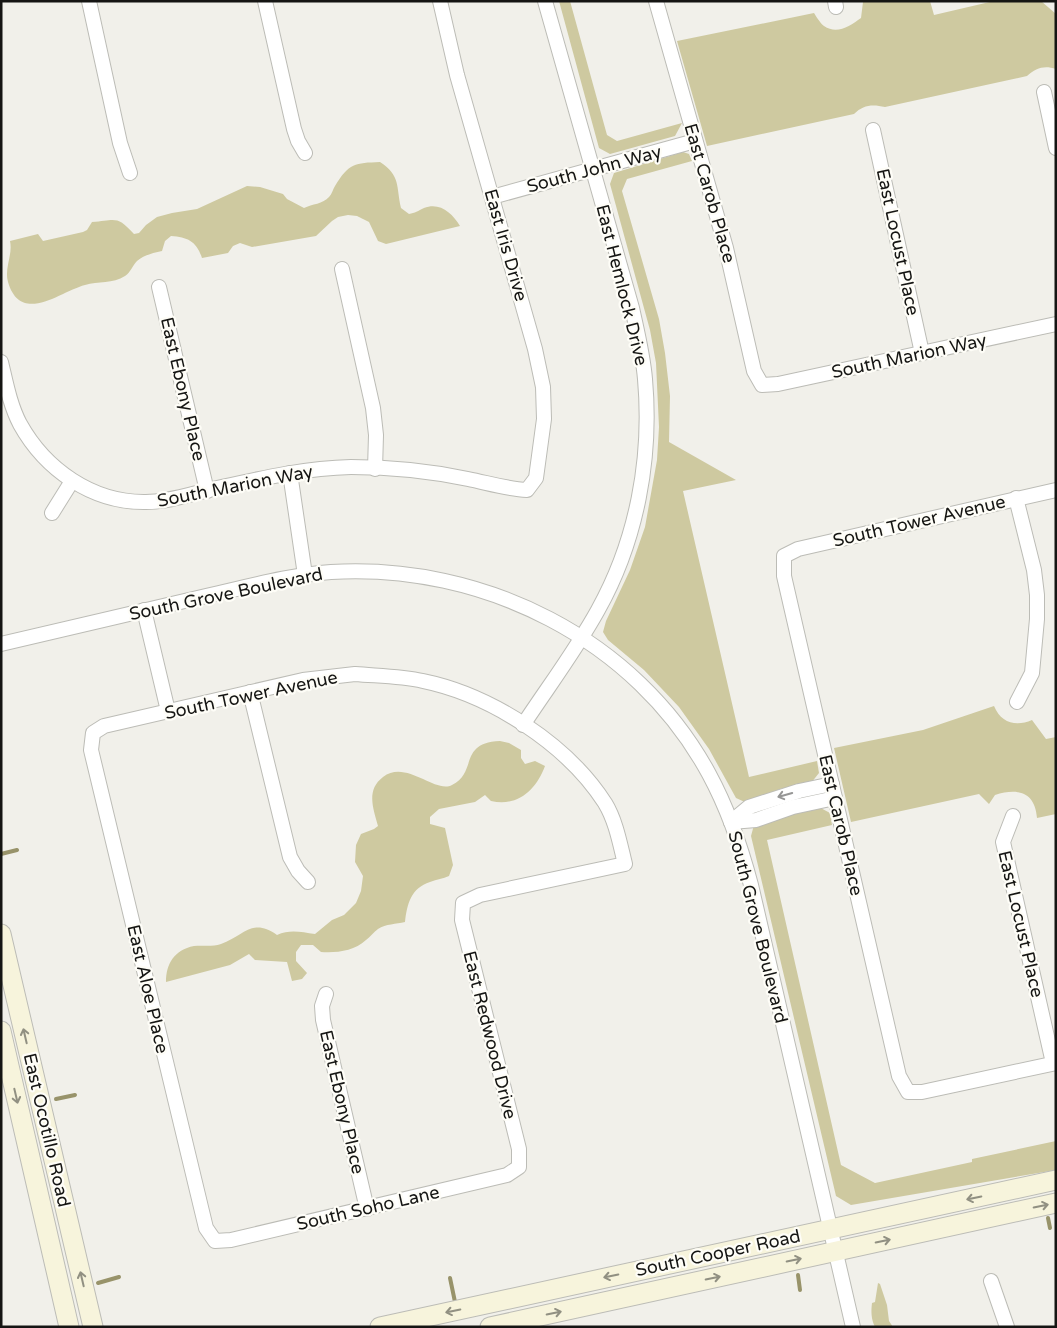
<svg xmlns="http://www.w3.org/2000/svg" width="1057" height="1328" font-family="'Varela Round',sans-serif">
	<style>
		.green { fill: #cec9a0 }
		.lines { fill: none; stroke-linecap: round; stroke-linejoin: round }
		.stream { stroke: #98936a; stroke-width: 4 }
		.street-casing { stroke: #bcbcb6; stroke-width: 16 }
		.secondary-casing { stroke: #bcbcb6; stroke-width: 21 }
		.street { stroke: #fff; stroke-width: 14 }
		.secondary { stroke: #f7f4dc; stroke-width: 19 }
		.oneway { stroke: #969695 }
		.oneway2 { stroke: #919082 }
		.labels { text-anchor: middle; dominant-baseline: central; stroke-width: 4.5; stroke-linejoin: round; paint-order: stroke }
		.street-label { font-size: 18px; fill: #151513; stroke: #fefdf7 }
	</style>
	<rect width="100%" height="100%" fill="#f1f0ea"/>
	<g class="green">
		<polygon points="559,1 570,1 607,135 617,141 682,123 675,136 610,154 599,148"/>
		<path d="M867 1H930L934 15 994 1H1041L1056 14V69C1044 65 1036 68 1027 76L885 107C872 104 863 105 854 114L707 146 677 41 814 13C816 16 820 23 824 26 837 35 850 26 861 18L863 2Z"/>
		<polygon points="683,152 689,154 692,161 627,179 622,191 659,319 665,353 670,396 669,442 736,480 683,491 749,777 817,761 819,773 811,783 780,789 747,803 736,798 709,749 679,707 644,670 608,640 603,632 606,621 630,570 645,527 657,460 659,427 656,363 650,330 610,184 614,173"/>
		<path d="M380 162C401 176 396 186 401 208L409 214C415 213 418 211 424 208 440 202 452 213 460 226L386 244 378 241 369 222 357 216 348 215 338 217 332 221 316 236 252 247 240 243 233 246 228 253 202 258C197 242 188 237 171 236L165 241 162 251C153 253 144 255 137 261 132 266 131 272 125 276 113 284 98 281 85 285 61 291 21 326 8 282 4 268 13 255 10 241L38 234 43 241 83 232 87 230 92 222C116 220 117 215 134 234L139 233 146 225 157 217 172 213 197 209 247 186 260 187 283 194 287 199 304 208C312 204 323 204 329 197 332 194 333 189 335 186 349 163 355 163 380 162Z"/>
		<path d="M994 706C1001 723 1016 727 1032 720L1046 739 1056 737V814L1037 818C1035 791 1017 788 995 795L989 804 979 794 851 822 834 748 923 730Z"/>
		<path d="M500 741 509 743 521 750V758L525 764 535 761 545 766C536 790 518 807 491 801L485 795 475 802 439 809 430 817V824L445 828 453 865 449 876C443 879 437 879 430 882 411 888 407 904 405 922 396 924 386 924 378 929 374 932 370 937 366 940 354 951 337 953 321 952L313 945H301L296 952V961L307 973 302 979 292 981 287 962 255 960 249 954 230 965 166 982C166 964 174 950 194 946 203 945 212 947 221 944 244 936 252 917 277 935 290 929 301 932 315 934L332 920 344 915 356 903 361 891 363 876 355 862 356 845 361 834 374 829 378 826C373 808 366 790 383 777 406 759 435 794 452 785 478 772 458 743 500 741Z"/>
		<polygon points="817,806 830,813 832,825 767,840 841,1165 875,1183 972,1162 972,1159 1056,1141 1056,1170 851,1205 836,1196 751,836 754,825"/>
		<path d="M878 1283 880 1284 887 1305 889 1321 893 1327H875C871 1319 871 1311 872 1303L875 1302Z"/>
	</g>
	<g class="lines">
		<g class="stream">
			<polyline points="1,854 17,850"/>
			<polyline points="56,1099 75,1095"/>
			<polyline points="1048,1218 1050,1228"/>
			<polyline points="798,1275 800,1290"/>
			<polyline points="450,1278 455,1302"/>
			<polyline points="98,1283 119,1277"/>
		</g>
		<defs>
			<g id="street">
				<polyline points="89,1 120,143 130,173"/>
				<polyline points="265,1 294,129 298,141 305,153"/>
				<polyline points="656,1 726,248 754,371 762,385 778,384 1056,324"/>
				<polyline points="835,1 836,7"/>
				<polyline points="1044,92 1056,148"/>
				<polyline points="873,130 922,353"/>
				<polyline points="492,197 695,141"/>
				<polyline points="342,269 373,408 376,435 375,469"/>
				<polyline points="159,287 207,491"/>
				<path d="M1 362C6 383 10 405 20 424 45 469 92 503 146 502 168 502 191 494 213 489 258 479 304 468 351 467 390 467 430 471 468 479 488 483 507 489 527 490L536 478 544 419 543 387 535 349 457 75 440 1"/>
				<polyline points="290,473 305,575"/>
				<polyline points="1056,490 798,549 784,556 784,576 899,1076 908,1092 922,1092 1056,1063"/>
				<polyline points="1016,498 1034,570 1037,595 1037,619 1032,673 1017,702"/>
				<polyline points="52,513 72,481"/>
				<polyline points="144,610 168,711"/>
				<path d="M1 644C69 628 138 612 206 596 247 587 289 575 331 572 483 563 636 639 709 774 728 809 741 847 751 885L853 1327"/>
				<path d="M355 674C378 676 401 676 423 681 491 695 567 744 605 803 616 821 620 844 625 864L480 895 463 903 462 920 519 1149V1167L507 1175 231 1240 215 1241 206 1228 91 750 93 733 104 726 303 680Z"/>
				<polyline points="250,692 290,857 298,871 308,882"/>
				<path d="M523 725C548 687 576 650 598 610 637 540 652 458 645 379 643 355 637 331 632 308L545 1"/>
				<polyline points="1013,816 1003,842 1053,1063"/>
				<polyline points="731,822 749,807 799,791 832,784"/>
				<polyline points="731,822 756,820 793,807 835,798"/>
				<polyline points="326,994 322,1006 323,1020 367,1209"/>
				<polyline points="991,1281 1007,1327"/>
			</g>
			<g id="secondary">
				<polyline points="1,934 93,1327"/>
				<polyline points="1,1031 69,1327"/>
				<polyline points="380,1327 1056,1180"/>
				<polyline points="490,1327 1056,1203"/>
			</g>
		</defs>
		<use href="#street" class="street-casing"/>
		<use href="#secondary" class="secondary-casing"/>
		<use href="#street" class="street"/>
		<use href="#secondary" class="secondary"/>
	</g>
	<defs><path id="oneway-shaft" d="M-6 0H5M1.5-3L5.5 0L1.5 3" fill="none" stroke-width="1.6" stroke-linecap="round" stroke-linejoin="round" transform="scale(1.25)"/></defs>
	<use class="oneway" href="#oneway-shaft" transform="translate(785 795) rotate(164)"/>
	<g class="oneway2">
		<use href="#oneway-shaft" transform="translate(25 1036) rotate(-103)"/>
		<use href="#oneway-shaft" transform="translate(16 1096) rotate(77)"/>
		<use href="#oneway-shaft" transform="translate(974 1198) rotate(168)"/>
		<use href="#oneway-shaft" transform="translate(1041 1206) rotate(-12)"/>
		<use href="#oneway-shaft" transform="translate(883 1241) rotate(-12)"/>
		<use href="#oneway-shaft" transform="translate(794 1260) rotate(-12)"/>
		<use href="#oneway-shaft" transform="translate(611 1276) rotate(168)"/>
		<use href="#oneway-shaft" transform="translate(713 1278) rotate(-12)"/>
		<use href="#oneway-shaft" transform="translate(82 1279) rotate(-103)"/>
		<use href="#oneway-shaft" transform="translate(453 1311) rotate(168)"/>
		<use href="#oneway-shaft" transform="translate(554 1313) rotate(-12)"/>
	</g>
	<g class="labels">
		<g class="street-label">
			<text transform="translate(594 169) rotate(-15)">South John Way</text>
			<text transform="translate(710 193) rotate(74)">East Carob Place</text>
			<text transform="translate(898 242) rotate(78)">East Locust Place</text>
			<text transform="translate(506 245) rotate(74)">East Iris Drive</text>
			<text transform="translate(622 285) rotate(76)">East Hemlock Drive</text>
			<text transform="translate(909 356) rotate(-12)">South Marion Way</text>
			<text transform="translate(183 389) rotate(77)">East Ebony Place</text>
			<text transform="translate(235 486) rotate(-11)">South Marion Way</text>
			<text transform="translate(919 521) rotate(-13)">South Tower Avenue</text>
			<text transform="translate(226 594) rotate(-12)">South Grove Boulevard</text>
			<text transform="translate(251 695) rotate(-12)">South Tower Avenue</text>
			<text transform="translate(841 825) rotate(77)">East Carob Place</text>
			<text transform="translate(1021 924) rotate(77)">East Locust Place</text>
			<text transform="translate(758 927) rotate(76)">South Grove Boulevard</text>
			<text transform="translate(148 989) rotate(77)">East Aloe Place</text>
			<text transform="translate(490 1035) rotate(76)">East Redwood Drive</text>
			<text transform="translate(342 1102) rotate(77)">East Ebony Place</text>
			<text transform="translate(47 1130) rotate(77)">East Ocotillo Road</text>
			<text transform="translate(368 1208) rotate(-13)">South Soho Lane</text>
			<text transform="translate(718 1253) rotate(-12)">South Cooper Road</text>
		</g>
	</g>
	<rect width="1057" height="1328" fill="none" stroke="#151513" stroke-width="5"/>
</svg>
